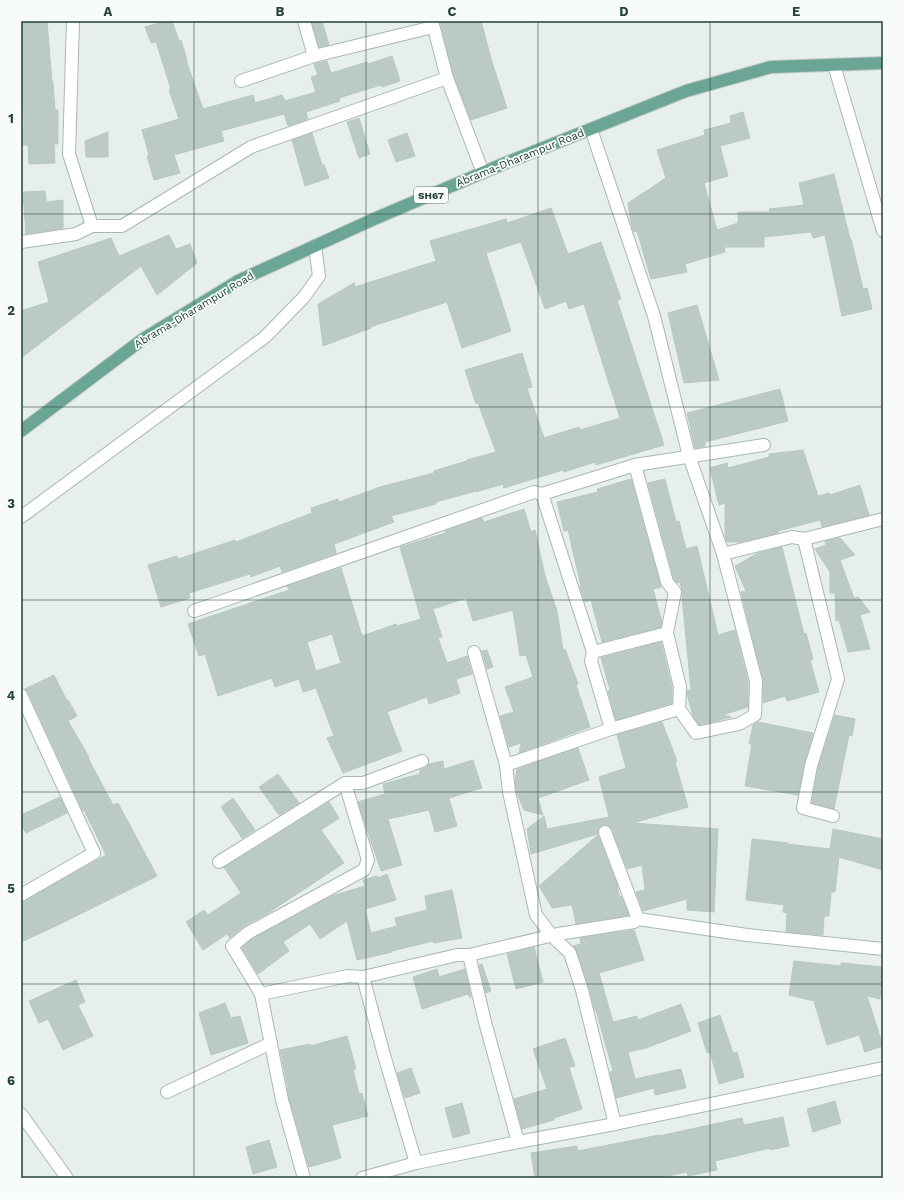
<svg xmlns="http://www.w3.org/2000/svg" width="904" height="1199" font-family="'Work Sans',sans-serif">
	<style>
		.building { fill: #bbcac4; stroke: #b8c9c2; fill-rule: evenodd }
		.lines { fill: none; stroke-linecap: round; stroke-linejoin: round }
		.minor-casing { stroke: #a8b8b2; stroke-width: 14 }
		.major-casing { stroke: #c2cac8; stroke-width: 14 }
		.minor { stroke: #fff; stroke-width: 12 }
		.major { stroke: #6aa596; stroke-width: 12 }
		.grid { fill: none; stroke: #24423a; stroke-width: 1; stroke-opacity: 0.55 }
		.labels { text-anchor: middle; dominant-baseline: central; stroke-width: 3.5; stroke-linejoin: round; paint-order: stroke }
		.shield { fill: #f7fbf9; stroke: #637a73; stroke-width: 1 }
		.shield-label { font-size: 10px; font-weight: bold; fill: #24423a }
		.street-label { font-size: 11px; fill: #24423a; stroke: #f7fbf9 }
		.neatline { fill: none; stroke: #24423a; stroke-width: 1.5 }
		.grid-label { font-size: 13px; text-anchor: middle; font-weight: bold; fill: #24423a }
	</style>
	<rect width="100%" height="100%" fill="#e6efeb"/>
	<g class="building">
		<polygon points="21,21 47,21 52,82 53,82 55,110 58,110 58,144 54,144 55,163 29,164 28,145 23,145 23,128 24,128 21,73"/>
		<polygon points="165,21 172,21 179,41 181,40 187,60 186,60 203,109 253,95 255,103 282,95 285,101 316,92 311,77 318,75 314,64 327,61 331,73 367,62 368,64 392,56 400,81 382,87 381,85 339,98 340,101 306,112 308,119 288,126 284,114 221,131 224,141 174,155 180,173 154,180 147,156 149,155 142,130 179,119 169,90 171,89 156,42 151,43 145,27"/>
		<polygon points="314,21 322,21 329,45 319,47 312,22"/>
		<polygon points="440,21 481,21 492,62 507,108 471,120 454,76"/>
		<polygon points="743,112 750,138 720,146 728,176 704,183 717,230 738,223 738,212 770,212 769,209 804,205 799,183 834,174 850,239 851,239 863,289 867,288 872,309 842,316 825,235 813,238 811,232 764,237 764,247 724,247 725,252 685,264 687,272 651,279 637,231 634,232 631,224 628,203 666,178 657,150 705,135 704,130 731,123 730,116"/>
		<polygon points="359,118 370,154 359,158 347,122"/>
		<polygon points="108,132 108,157 86,157 85,141"/>
		<polygon points="312,133 322,165 324,165 329,178 305,186 292,140"/>
		<polygon points="407,133 415,156 396,162 388,140"/>
		<polygon points="45,191 46,202 63,200 63,228 26,234 23,192"/>
		<polygon points="551,208 568,254 601,242 621,299 617,300 664,445 596,465 595,462 564,472 563,470 504,488 503,484 476,492 476,491 436,502 436,504 391,516 394,522 334,544 336,553 282,572 280,566 251,577 250,574 189,593 190,598 161,607 148,565 177,556 178,559 235,540 236,542 312,513 311,508 338,499 339,502 380,487 434,473 434,471 467,461 467,460 496,452 478,403 476,404 465,370 522,353 532,387 527,388 544,438 579,427 580,430 620,418 584,304 569,309 566,301 545,309 521,242 486,253 511,331 462,348 447,302 370,327 371,328 323,346 318,304 354,283 355,287 436,261 430,241 506,219 507,223"/>
		<polygon points="169,235 176,249 190,244 197,263 157,295 141,266 21,358 21,311 49,302 38,262 111,238 119,256"/>
		<polygon points="697,305 719,380 684,383 668,313"/>
		<polygon points="780,389 788,421 705,442 705,446 695,448 687,413"/>
		<polygon points="803,450 818,496 829,493 830,495 860,485 869,515 822,527 820,520 778,531 778,533 740,542 727,542 725,536 725,503 719,505 710,468 727,463 728,468 769,457 769,454"/>
		<polygon points="631,479 661,587 653,589 662,622 661,627 602,642 591,600 585,602 580,586 581,586 568,530 564,531 557,502 598,492 597,489"/>
		<polygon points="665,479 676,522 679,521 686,549 697,546 718,635 735,630 748,682 748,707 722,715 731,717 699,725 693,716 687,694 687,691 691,690 682,597 682,591 680,582 677,583 674,579 648,483"/>
		<path d="M524 509 531 532 535 530 545 576 557 611 563 650 565 649 578 684 576 685 590 727 519 753 521 743 509 747 500 716 514 712 505 687 533 677 526 655 520 656 513 610 473 621 466 598 433 609 442 637 438 638 447 663 467 656 472 674 456 679 460 693 429 704 427 697 387 712 402 751 343 773 327 738 334 736 316 688 303 692 299 679 275 687 272 678 218 696 205 654 199 656 188 624 289 590 287 586 341 568 362 636 396 624 397 626 421 619 400 547 446 533 445 531 482 518 484 522ZM332 634 341 663 316 671 307 642Z"/>
		<polygon points="840,538 855,555 840,560 854,598 858,597 870,612 860,615 870,649 848,652 839,620 836,621 835,593 830,593 830,572 815,549 826,545 825,541"/>
		<polygon points="782,547 804,634 806,633 813,659 810,660 819,692 787,701 785,696 763,703 763,679 741,592 746,591 735,566 758,553"/>
		<polygon points="661,642 672,688 672,703 616,720 608,691 610,690 601,658"/>
		<polygon points="487,650 493,667 487,669 482,651"/>
		<polygon points="54,675 67,701 68,700 77,716 68,721 89,757 88,758 113,805 118,803 157,876 58,925 21,942 21,902 106,855 84,810 83,811 28,692 25,689"/>
		<polygon points="835,715 855,719 852,736 849,735 834,809 812,803 818,768"/>
		<polygon points="662,722 677,761 675,762 688,807 633,823 718,829 714,912 687,910 687,899 643,911 636,892 645,890 642,865 627,869 612,829 607,825 599,827 598,834 531,854 527,829 544,816 547,829 609,817 599,777 626,768 617,735"/>
		<polygon points="758,722 813,733 804,764 798,795 745,786 752,744 749,744 753,725"/>
		<polygon points="578,748 589,780 538,798 543,815 524,810 516,791 515,780 517,769"/>
		<polygon points="473,760 482,788 449,798 457,826 435,832 429,810 388,819 402,865 381,871 358,802 385,794 383,784 420,774 420,770 425,768 429,764 443,761 444,769"/>
		<polygon points="278,774 299,803 279,815 259,787"/>
		<polygon points="60,797 67,813 26,833 21,824 21,815"/>
		<polygon points="233,798 255,830 242,838 221,807"/>
		<polygon points="329,802 339,818 321,830 344,863 265,915 244,926 230,938 227,934 203,950 186,922 204,910 208,915 241,893 224,867"/>
		<polygon points="833,829 883,839 883,870 839,857 835,892 831,892 829,916 824,916 823,935 786,932 787,913 783,912 784,905 746,900 752,839 788,843 787,844 830,849"/>
		<polygon points="598,835 617,884 619,896 621,896 629,915 576,924 572,905 552,908 539,886"/>
		<polygon points="387,874 396,900 365,909 371,933 397,926 395,918 427,910 425,896 452,890 462,938 434,943 433,941 392,951 392,952 357,960 347,921 320,939 310,924 283,942 289,951 258,974 242,948 252,939 332,896 365,886 363,880 377,876 378,878"/>
		<polygon points="634,930 644,960 599,973 613,1022 637,1016 638,1020 681,1004 691,1031 646,1048 628,1052 635,1079 681,1069 686,1088 655,1095 654,1088 616,1098 610,1072 613,1071 596,1010 595,1010 589,988 577,951 573,946 581,944 580,938"/>
		<polygon points="534,947 543,982 516,989 507,954"/>
		<polygon points="794,961 841,966 841,963 883,967 880,999 867,996 883,1046 865,1052 859,1035 827,1045 814,1001 789,995"/>
		<polygon points="482,964 491,991 486,993 479,965"/>
		<polygon points="437,969 439,977 465,969 471,997 470,998 468,994 422,1009 413,977"/>
		<polygon points="76,980 85,1002 78,1005 93,1036 63,1050 48,1019 39,1023 29,1001"/>
		<polygon points="225,1003 231,1018 240,1016 248,1043 211,1055 199,1013"/>
		<polygon points="720,1015 733,1053 737,1052 744,1077 719,1084 710,1052 707,1053 698,1023"/>
		<polygon points="347,1036 356,1069 353,1069 359,1094 362,1093 368,1116 332,1125 341,1158 309,1167 289,1098 287,1088 288,1088 280,1050 310,1044 310,1046"/>
		<polygon points="565,1038 575,1066 569,1067 582,1109 554,1118 554,1120 522,1129 514,1099 547,1089 533,1049"/>
		<polygon points="411,1068 420,1093 405,1098 397,1073"/>
		<polygon points="835,1101 841,1123 813,1132 807,1109"/>
		<polygon points="462,1103 470,1133 453,1138 445,1108"/>
		<polygon points="783,1117 789,1146 770,1150 770,1148 715,1161 717,1170 688,1176 687,1172 657,1178 535,1178 531,1153 577,1146 578,1151 659,1135 659,1136 742,1118 744,1125"/>
		<polygon points="269,1140 277,1167 253,1174 246,1147"/>
	</g>
	<g class="lines">
		<defs>
			<g id="minor">
				<polyline points="73,21 69,154 92,226"/>
				<polyline points="304,21 314,56"/>
				<polyline points="432,21 447,78 483,173"/>
				<polyline points="834,65 883,231"/>
				<polyline points="241,81 314,56 433,27"/>
				<polyline points="591,129 654,316 689,456 723,554 756,681 755,715 739,724 696,733 679,709 680,687 667,633 675,592 667,582 635,465"/>
				<polyline points="21,242 76,234 92,226 122,226 251,147 447,78"/>
				<polyline points="542,494 593,652 591,661 611,729"/>
				<polyline points="21,517 265,337 304,297 319,276 315,246"/>
				<polyline points="804,539 838,679 811,766 803,808 833,816"/>
				<polyline points="723,554 792,537 804,539 883,519"/>
				<polyline points="194,611 534,492 542,494 635,465 764,445"/>
				<polyline points="474,652 506,765 509,792 536,915 552,936 570,953 582,990 615,1124"/>
				<polyline points="593,652 667,633"/>
				<polyline points="21,695 94,853 21,895"/>
				<polyline points="506,765 611,729 679,709"/>
				<polyline points="605,832 638,919"/>
				<polyline points="219,862 345,783 363,783 422,761"/>
				<polyline points="363,977 384,1055 416,1163"/>
				<polyline points="261,994 348,976 363,977 457,955 469,955 558,934 634,922 638,919 747,935 883,949"/>
				<polyline points="167,1092 271,1043"/>
				<polyline points="21,1114 67,1178"/>
				<polyline points="518,1142 615,1124 883,1068"/>
				<polyline points="304,1178 282,1100 261,994 232,946 248,933 364,870 368,860 345,783"/>
				<polyline points="362,1178 416,1163 518,1142 485,1022 469,955"/>
			</g>
			<polyline id="major" points="21,431 143,339 238,281 374,219 503,164 686,91 771,67 883,63"/>
		</defs>
		<use href="#minor" class="minor-casing"/>
		<use href="#major" class="major-casing"/>
		<use href="#minor" class="minor"/>
		<use href="#major" class="major"/>
	</g>
	<path class="grid" d="M194 21V1178M366 21V1178M538 21V1178M710 21V1178M21 214H883M21 407H883M21 600H883M21 792H883M21 984H883"/>
	<g class="labels">
		<rect class="shield" x="414" y="187" width="34" height="16" rx="3"/>
		<g class="shield-label">
			<text x="431" y="195">SH67</text>
		</g>
		<g class="street-label">
			<text transform="translate(520 158) rotate(-22)">Abrama-Dharampur Road</text>
			<text transform="translate(194 310) rotate(-31)">Abrama-Dharampur Road</text>
		</g>
	</g>
	<rect width="904" height="1199" fill="none" stroke="#f7fbf9" stroke-width="44"/>
	<rect x="22" y="22" width="860" height="1155" class="neatline"/>
	<g class="grid-label">
		<text x="108" y="16">A</text>
		<text x="280" y="16">B</text>
		<text x="452" y="16">C</text>
		<text x="624" y="16">D</text>
		<text x="796" y="16">E</text>
		<text x="11" y="123">1</text>
		<text x="11" y="315">2</text>
		<text x="11" y="508">3</text>
		<text x="11" y="700">4</text>
		<text x="11" y="893">5</text>
		<text x="11" y="1085">6</text>
	</g>
</svg>
